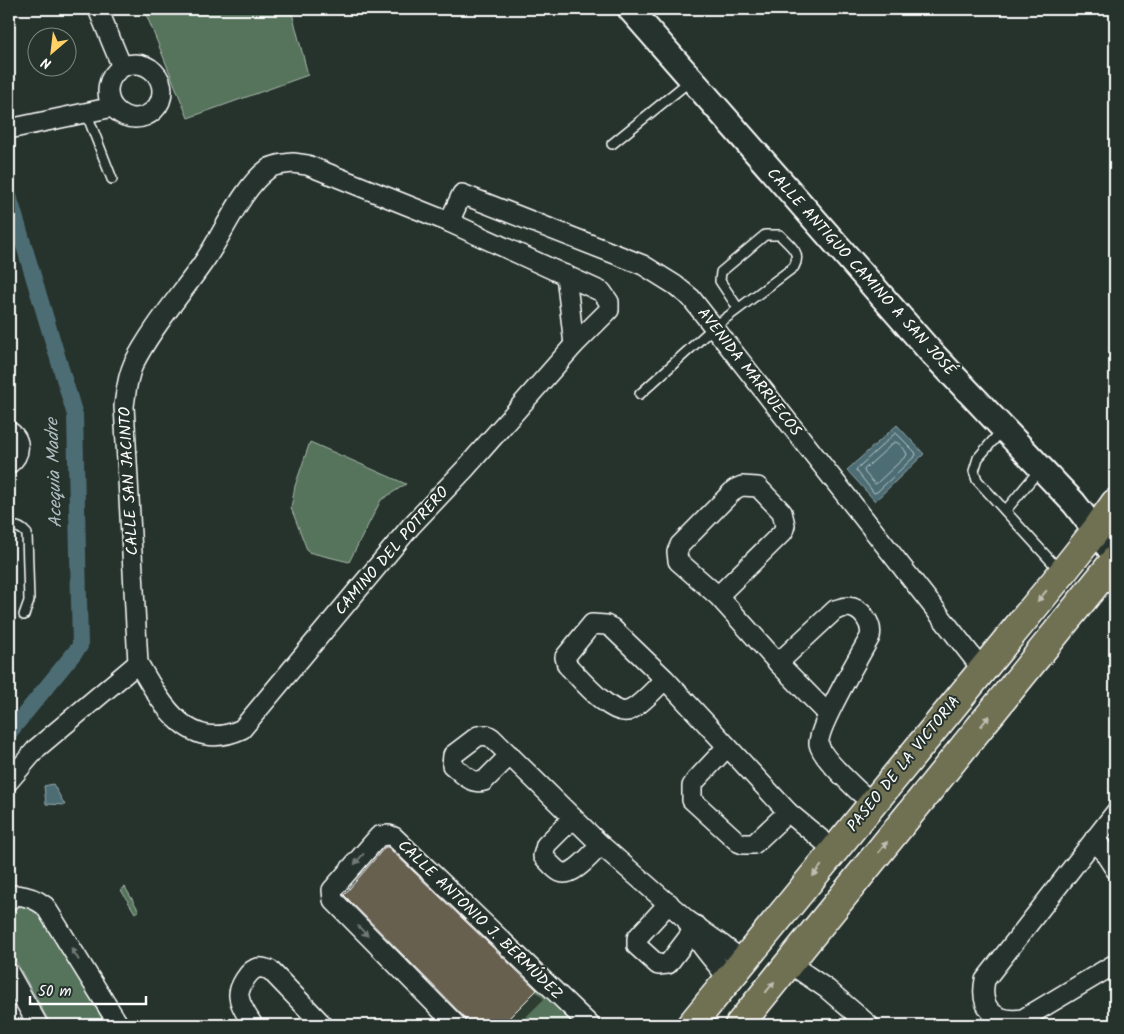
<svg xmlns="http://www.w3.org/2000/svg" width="1124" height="1034" font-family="Kalam,sans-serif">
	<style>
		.green { fill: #56735b; stroke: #aab9ad }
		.water { fill: #4e6d75; stroke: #95a7ac }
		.shadow { fill: #0007 }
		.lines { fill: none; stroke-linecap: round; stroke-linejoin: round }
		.shore { stroke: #b8c5c8; stroke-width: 1 }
		.canal { stroke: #4e6d75; stroke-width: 16 }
		.building { fill: #676050; stroke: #fff }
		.service-casing { stroke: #fff; stroke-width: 12 }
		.minor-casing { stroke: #fff; stroke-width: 22 }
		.tertiary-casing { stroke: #fff; stroke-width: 28 }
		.primary-casing { stroke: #fff; stroke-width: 31 }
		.service { stroke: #26332d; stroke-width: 9 }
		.minor { stroke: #26332d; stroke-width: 19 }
		.tertiary { stroke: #26332d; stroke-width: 24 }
		.primary { stroke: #706f52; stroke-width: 28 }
		.oneway { fill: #bfbeb1 }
		.oneway2 { fill: #727a76 }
		.labels { text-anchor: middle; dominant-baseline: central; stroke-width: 4; stroke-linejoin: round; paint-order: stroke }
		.street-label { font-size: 16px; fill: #fff; stroke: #26332d }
		.water-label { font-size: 18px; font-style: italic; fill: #afbdc1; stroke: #26332d }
	</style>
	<rect width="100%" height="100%" fill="#26332d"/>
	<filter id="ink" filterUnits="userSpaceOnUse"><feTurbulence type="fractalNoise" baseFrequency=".02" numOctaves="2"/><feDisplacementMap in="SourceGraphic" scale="10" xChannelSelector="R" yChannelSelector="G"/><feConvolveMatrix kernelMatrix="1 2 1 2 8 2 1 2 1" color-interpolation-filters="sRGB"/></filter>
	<g filter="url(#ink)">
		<g class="green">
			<polygon points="144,9 291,9 308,75 188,118"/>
			<polygon points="310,442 406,484 381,500 349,562 308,552 291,508 295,486"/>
			<polygon points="125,887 139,911 135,913 121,890"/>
			<polygon points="24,904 38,909 106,1025 51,1025 9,949 9,918 14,911"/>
			<polygon points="538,989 574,1025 502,1025"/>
		</g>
		<g class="water">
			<polygon points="897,425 924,454 875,501 847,470"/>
			<polygon points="53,784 65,805 46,804 44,786"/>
		</g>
		<g class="shadow">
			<polygon points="1115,400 1115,409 1111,406"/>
			<polygon points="387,848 544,999 518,1025 475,1025 345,894"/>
		</g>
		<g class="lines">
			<g class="shore">
				<polygon points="896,433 915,452 916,455 877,492 874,493 856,470"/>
				<path d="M895 442C899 442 906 450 907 455L877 483 875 484 865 473 864 470Z"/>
			</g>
			<polyline class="canal" points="9,196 75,415 80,646 9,733"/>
		</g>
		<polygon class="building" points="385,847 388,847 537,990 502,1025 472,1025 344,895"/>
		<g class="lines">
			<defs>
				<g id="service">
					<polyline points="86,112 112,179"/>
					<polyline points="612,144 691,80"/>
					<path d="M640 394 714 327 794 267C802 252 790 246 780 235H765L721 272 720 281 738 308"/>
					<polyline points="1003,429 978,458 974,471 977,480 1060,571"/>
					<polyline points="1006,510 1041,468"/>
					<path d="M9 528C16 525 22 528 27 534L29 601 24 615"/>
				</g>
				<g id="minor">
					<polyline points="98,9 122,67"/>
					<circle cx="135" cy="91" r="27"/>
					<polyline points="9,129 113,107"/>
					<path d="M293 163 307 165 449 222 602 292 609 302V310L574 345 465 469 411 526 242 729C188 754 161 703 138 663L124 406C126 392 127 378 133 365 152 327 181 295 205 260 223 234 242 188 268 169 275 164 285 164 293 163Z"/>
					<polyline points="449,222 462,194 643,265 675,285 691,298 982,669"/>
					<polyline points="566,275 574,345"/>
					<path d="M9 431C22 440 21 455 9 464"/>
					<polyline points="718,596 783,532 785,525 782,512 758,487 742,486 735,489 680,545 677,552 678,561 718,596 778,663 828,714"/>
					<path d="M778 663 835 610C839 609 844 607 848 607 862 608 873 624 870 637 860 655 817 728 819 744 821 758 860 793 872 803"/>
					<path d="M665 679C657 687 640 706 630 710 613 719 579 677 567 665L565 657 592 624 606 625 612 628 665 679 788 812 834 850"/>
					<polyline points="727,747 696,780 692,786 692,800 738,842 743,844 754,844 788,812"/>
					<path d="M510 755 484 781C471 785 461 772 452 765L453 755 478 736 487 735 492 738 601 845 687 920 721 944 744 962"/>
					<polyline points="9,781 37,748 138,663"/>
					<path d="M1115 813 985 980C979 1009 995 1023 1023 1019L1115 964"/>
					<path d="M573 818 546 845 543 856C548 861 554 869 560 872 573 878 592 853 601 845"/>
					<polyline points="1095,838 1115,869"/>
					<path d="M9 900 16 895C28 896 36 899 45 906L119 1025"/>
					<polyline points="669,903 637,938 637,946 658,965 668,964 697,926"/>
					<path d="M688 923C698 944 715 962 729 979"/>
					<polyline points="789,963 827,989 869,1025"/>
					<polyline points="9,973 38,1025"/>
					<path d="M253 1025C248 1017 240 1006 239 996 238 988 249 969 258 968 262 967 266 969 270 970L323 1025"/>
					<polyline points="456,1025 333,900 332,890 379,836 389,835 394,837 590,1025"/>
				</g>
				<polyline id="tertiary" points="630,9 929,350 1074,503 1115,556"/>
				<g id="primary">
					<polyline points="691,1025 1062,573 1096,530 1115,503"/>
					<polyline points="739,1025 1115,560"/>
				</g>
			</defs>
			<use href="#service" class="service-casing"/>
			<use href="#minor" class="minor-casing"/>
			<use href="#tertiary" class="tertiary-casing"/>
			<use href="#primary" class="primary-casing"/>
			<use href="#service" class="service"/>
			<use href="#minor" class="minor"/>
			<use href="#tertiary" class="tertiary"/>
			<use href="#primary" class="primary"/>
		</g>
		<defs><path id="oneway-solid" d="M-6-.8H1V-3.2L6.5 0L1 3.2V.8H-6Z" transform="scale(1.25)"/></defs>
		<g class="oneway">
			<use href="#oneway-solid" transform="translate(1042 596) rotate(130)"/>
			<use href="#oneway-solid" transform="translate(985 721) rotate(-51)"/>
			<use href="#oneway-solid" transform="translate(883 847) rotate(-51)"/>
			<use href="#oneway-solid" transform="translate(817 871) rotate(129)"/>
			<use href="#oneway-solid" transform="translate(770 987) rotate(-51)"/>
		</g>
		<g class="oneway2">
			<use href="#oneway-solid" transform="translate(359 859) rotate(131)"/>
			<use href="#oneway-solid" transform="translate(363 931) rotate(45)"/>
			<use href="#oneway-solid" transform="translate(75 954) rotate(-122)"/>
		</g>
	</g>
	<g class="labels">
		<g class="street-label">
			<text transform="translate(861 272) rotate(48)">CALLE ANTIGUO CAMINO A SAN JOSÉ</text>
			<text transform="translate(749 372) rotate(52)">AVENIDA MARRUECOS</text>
			<text transform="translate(129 481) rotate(-93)">CALLE SAN JACINTO</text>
			<text transform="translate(392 551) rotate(-49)">CAMINO DEL POTRERO</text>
			<text transform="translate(904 764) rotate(-51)">PASEO DE LA VICTORIA</text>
			<text transform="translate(480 920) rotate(44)">CALLE ANTONIO J. BERMÚDEZ</text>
		</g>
		<g class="water-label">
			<text transform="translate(55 473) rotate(-92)">Acequia Madre</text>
		</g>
	</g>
	<rect width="1124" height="1034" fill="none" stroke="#26332d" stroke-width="30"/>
	<rect x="15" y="15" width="1094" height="1004" fill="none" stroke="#fff" stroke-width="2" filter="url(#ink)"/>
	<g transform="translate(52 52) rotate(208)"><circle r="24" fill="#26332d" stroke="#7d8581"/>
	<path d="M0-4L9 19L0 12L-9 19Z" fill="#ffd166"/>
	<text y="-8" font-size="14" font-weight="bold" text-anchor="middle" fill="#ffffff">N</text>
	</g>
	<path d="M30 996v8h116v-8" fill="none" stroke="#ffffff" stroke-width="2.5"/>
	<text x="38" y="996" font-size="15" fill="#ffffff" stroke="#26332d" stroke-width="4" paint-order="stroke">50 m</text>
</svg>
